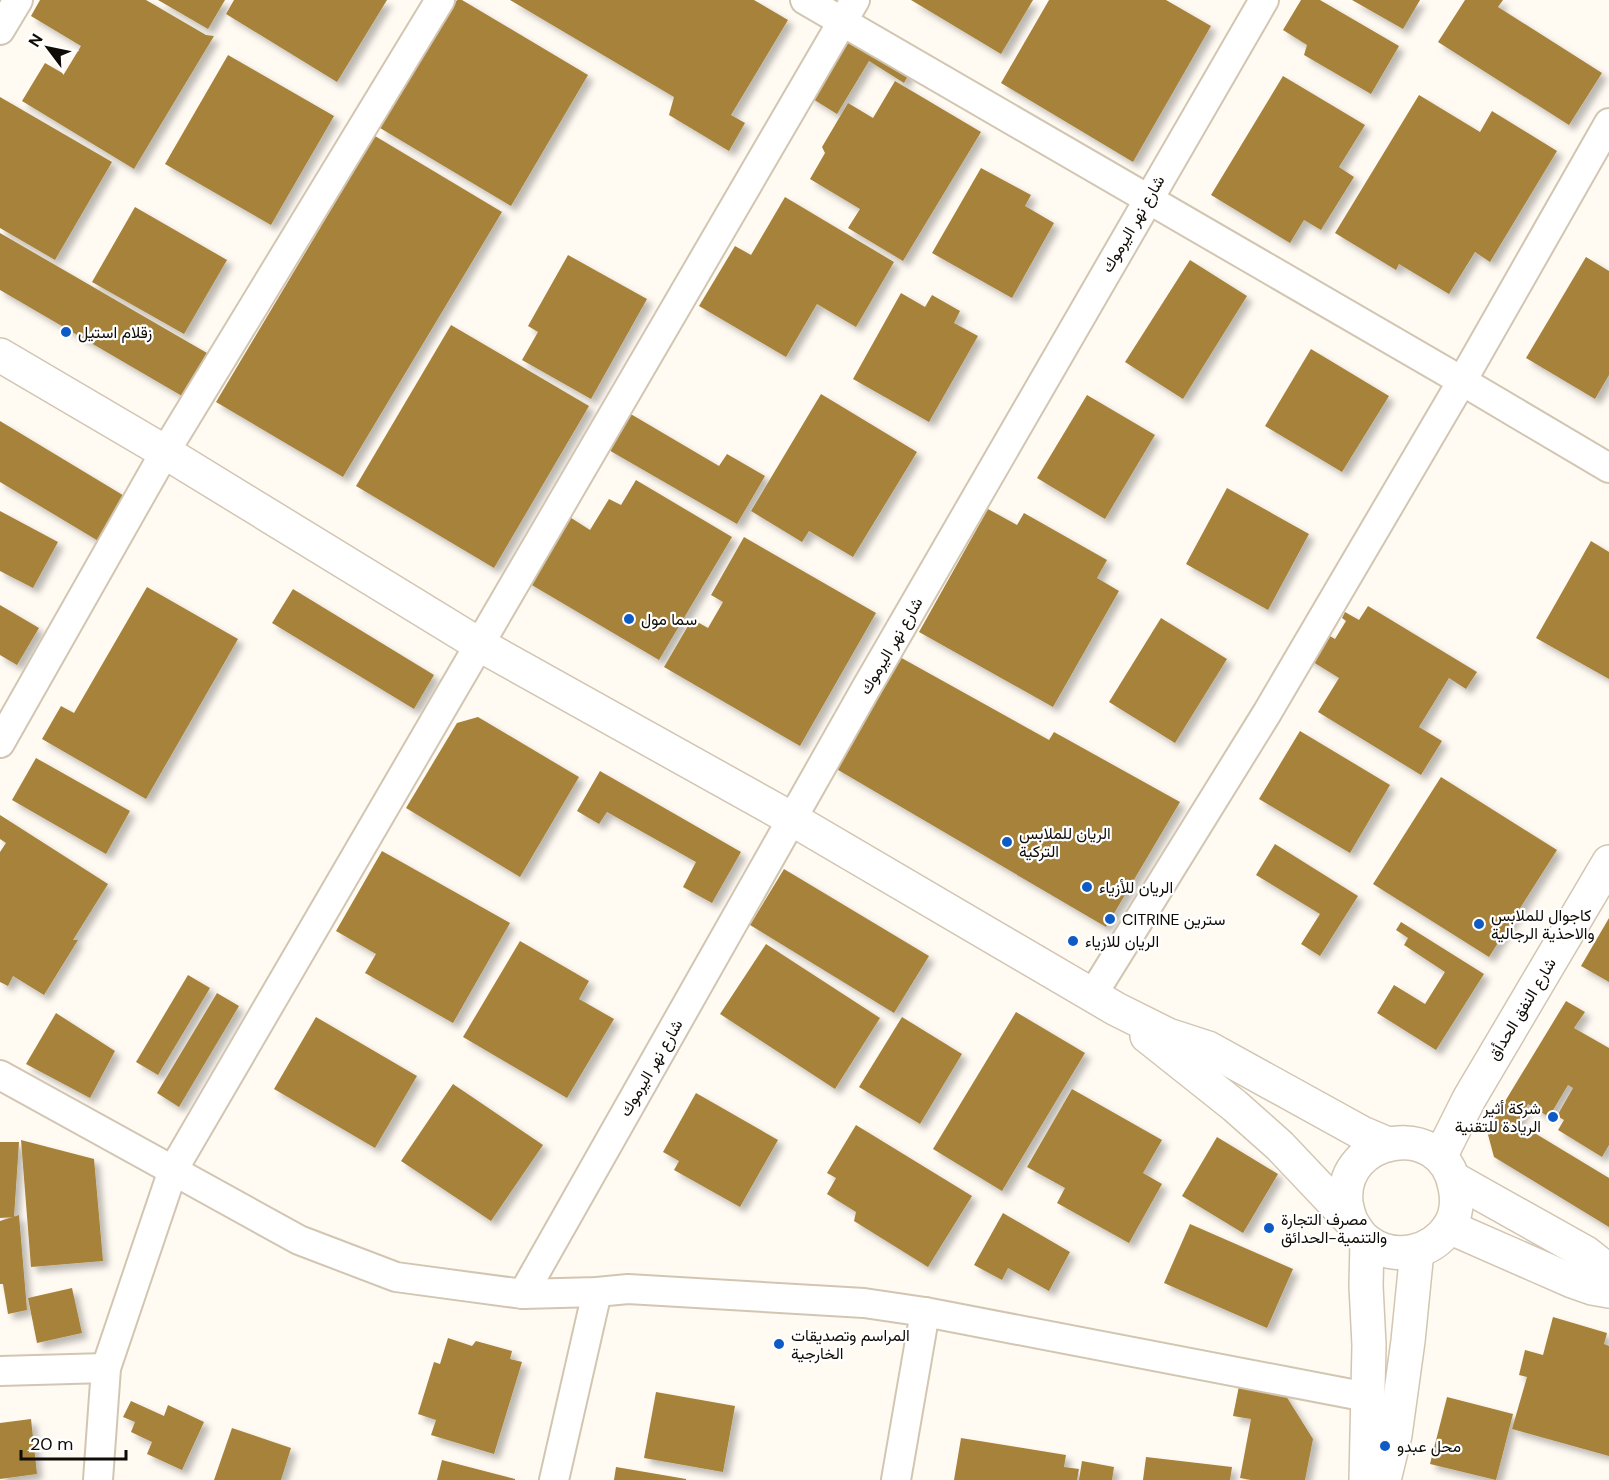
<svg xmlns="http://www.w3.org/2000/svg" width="1609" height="1480" font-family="'DM Sans',Vazirmatn,sans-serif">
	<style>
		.building { fill: #a7823b; filter: url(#shadow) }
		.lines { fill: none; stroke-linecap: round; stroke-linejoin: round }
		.minor-casing { stroke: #d2c6b2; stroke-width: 32 }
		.secondary-casing { stroke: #d2c6b2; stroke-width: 36 }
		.minor { stroke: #fff; stroke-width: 28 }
		.secondary { stroke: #fff; stroke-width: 33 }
		.poi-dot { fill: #0e5bc5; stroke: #fff; stroke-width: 2 }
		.labels { text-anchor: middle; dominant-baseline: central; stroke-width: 4.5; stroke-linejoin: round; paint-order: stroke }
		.street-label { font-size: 16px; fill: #0f0b05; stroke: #fff }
		.poi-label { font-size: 16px; fill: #0f0b05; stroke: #fff; text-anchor: start }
	</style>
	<defs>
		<filter id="shadow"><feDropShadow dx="5.5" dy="5.5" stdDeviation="3" flood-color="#0004"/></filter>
	</defs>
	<rect width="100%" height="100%" fill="#fffaf2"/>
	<g class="building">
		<polygon points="40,0 146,0 206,35 214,36 134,169 22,101 45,63 64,74 81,46 31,16"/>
		<polygon points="158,0 225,0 208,29"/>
		<polygon points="234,0 387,0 337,82 226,14"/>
		<polygon points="457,0 462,0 588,75 511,206 380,128"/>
		<polygon points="510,0 754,0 788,20 731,115 745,123 729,151 669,115 674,97"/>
		<polygon points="911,0 1033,0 1001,54"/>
		<polygon points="1049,0 1166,0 1211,26 1133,162 1001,83"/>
		<polygon points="1301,0 1320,0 1399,46 1371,94 1304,55 1307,45 1283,30"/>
		<polygon points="1352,0 1420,0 1403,29"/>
		<polygon points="1465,0 1503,0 1498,7 1602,73 1569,125 1438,42"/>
		<polygon points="846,32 910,72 904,83 869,61 837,114 808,96"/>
		<polygon points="228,55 334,116 271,225 165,164"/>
		<polygon points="1283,76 1365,125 1339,167 1354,177 1321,230 1304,220 1290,243 1211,195"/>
		<polygon points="895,81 981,132 903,261 848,228 860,209 810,179 825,153 822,147 848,103 873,118"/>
		<polygon points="1419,95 1480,132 1492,111 1557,151 1490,262 1475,252 1449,294 1399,264 1396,270 1335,233"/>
		<polygon points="0,97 112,162 55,260 0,228"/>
		<polygon points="375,136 502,212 343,477 216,402"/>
		<polygon points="981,168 1031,195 1025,206 1054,223 1012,298 932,253"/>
		<polygon points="785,197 894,262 856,327 817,304 786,357 699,306 735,246 751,255"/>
		<polygon points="135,207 227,260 184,334 92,282"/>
		<polygon points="0,233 207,353 182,396 0,290"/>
		<polygon points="568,255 647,299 591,399 522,360 538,332 528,326"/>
		<polygon points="1586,257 1609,271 1609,375 1595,399 1526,358"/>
		<polygon points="1190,260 1247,296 1183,399 1125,362"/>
		<polygon points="901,293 925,307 932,295 960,311 954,323 978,336 929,422 853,379"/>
		<polygon points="451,325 589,406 494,568 356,486"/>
		<polygon points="1311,349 1389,396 1342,472 1265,426"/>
		<polygon points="821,394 917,452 853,557 809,531 802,542 751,511"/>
		<polygon points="1087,395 1155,435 1105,519 1037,478"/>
		<polygon points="629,413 719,466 727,454 765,476 737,524 607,449"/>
		<polygon points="0,421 126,497 100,542 0,482"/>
		<polygon points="636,480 732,537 659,660 525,581 565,514 590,530 609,499 621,505"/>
		<polygon points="1227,488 1309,534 1268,610 1186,564"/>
		<polygon points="988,509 1017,525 1024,513 1107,560 1097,578 1119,591 1053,707 919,632"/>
		<polygon points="0,511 58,542 33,588 0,571"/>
		<polygon points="744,537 876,613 800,746 664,667 692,619 708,628 723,602 711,595"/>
		<polygon points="1591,541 1609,552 1609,679 1536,638"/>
		<polygon points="147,587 238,639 146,799 42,739 61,706 74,713"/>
		<polygon points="293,589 434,675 414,709 272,623"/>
		<polygon points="0,605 39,628 17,665 0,655"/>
		<polygon points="1368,606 1477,672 1466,689 1449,678 1419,727 1442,741 1421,775 1318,712 1339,678 1305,657 1321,631 1335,639 1346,621 1342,618 1345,612 1359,620"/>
		<polygon points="1161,618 1227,659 1175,743 1109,702"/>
		<polygon points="898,656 1049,740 1054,732 1180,802 1106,927 833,767"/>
		<polygon points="478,717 579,777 520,877 406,808 457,723"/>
		<polygon points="1300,731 1390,785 1350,853 1259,799"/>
		<polygon points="36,758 130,811 106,854 12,800"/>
		<polygon points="600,771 741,852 712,903 683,887 696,862 607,812 599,824 577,811"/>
		<polygon points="1441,777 1557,850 1489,957 1373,884"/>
		<polygon points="0,815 108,884 73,940 78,940 44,995 13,976 8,986 0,982 0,852 6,843 0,839"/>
		<polygon points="1275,844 1358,896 1320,956 1301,944 1320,914 1256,875"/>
		<polygon points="382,851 510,923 453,1023 365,973 376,954 336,931"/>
		<polygon points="784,869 929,956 894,1013 750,925"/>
		<polygon points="1609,918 1609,982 1581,966"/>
		<polygon points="1401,922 1484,974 1436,1050 1377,1013 1394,985 1425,1004 1445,972 1404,945 1408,938 1396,930"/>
		<polygon points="520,941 589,981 579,999 614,1019 567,1098 463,1037"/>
		<polygon points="766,944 880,1018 835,1089 720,1014"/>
		<polygon points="188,975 210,988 158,1075 136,1062"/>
		<polygon points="217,993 239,1006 179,1107 157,1093"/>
		<polygon points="1566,1001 1585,1012 1574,1028 1609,1048 1609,1145 1602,1157 1558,1130 1564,1120 1557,1116 1573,1088 1568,1085 1549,1117 1528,1104 1518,1123 1609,1178 1609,1227 1494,1157 1487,1131"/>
		<polygon points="1016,1012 1085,1053 1002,1191 933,1149"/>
		<polygon points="56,1013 115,1051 90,1098 26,1064"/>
		<polygon points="316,1017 417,1076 375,1148 274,1089"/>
		<polygon points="902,1017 962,1054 920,1124 859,1087"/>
		<polygon points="453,1084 543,1145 491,1221 401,1161"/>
		<polygon points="1072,1089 1162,1140 1143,1173 1162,1184 1129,1243 1057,1203 1065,1188 1027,1167"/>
		<polygon points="696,1093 778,1140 740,1207 674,1170 679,1161 663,1152"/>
		<polygon points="856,1125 972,1196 928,1267 854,1221 856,1212 827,1194 836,1178 827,1173"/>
		<polygon points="1217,1137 1278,1174 1243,1233 1182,1196"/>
		<polygon points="21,1140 94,1159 103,1261 31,1267"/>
		<polygon points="0,1142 19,1142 14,1217 0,1218"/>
		<polygon points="1003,1213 1070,1252 1049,1291 1008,1268 1002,1280 974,1265"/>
		<polygon points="19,1215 27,1310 8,1314 3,1284 0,1284 0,1221"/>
		<polygon points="1190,1224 1293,1269 1267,1328 1164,1283"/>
		<polygon points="72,1288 82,1333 37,1343 28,1298"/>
		<polygon points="1553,1317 1607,1333 1604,1344 1609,1346 1609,1456 1512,1429 1527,1377 1519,1375 1525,1350 1543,1355"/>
		<polygon points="448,1338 472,1346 476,1341 512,1351 510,1359 522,1362 494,1454 431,1435 436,1420 418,1414 434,1362 440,1364"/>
		<polygon points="1240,1381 1281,1388 1313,1439 1305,1480 1251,1480 1240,1478 1251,1419 1233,1416"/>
		<polygon points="656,1392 735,1406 723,1472 644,1458"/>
		<polygon points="1447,1397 1513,1414 1496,1480 1430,1464"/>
		<polygon points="131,1401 164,1416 168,1405 204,1422 182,1470 147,1454 152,1442 131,1432 135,1422 123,1417"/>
		<polygon points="31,1419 37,1474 0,1479 0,1423"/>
		<polygon points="232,1428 291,1448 281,1480 214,1480"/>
		<polygon points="961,1438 1066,1455 1064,1467 1079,1469 1077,1480 954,1480"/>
		<polygon points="1146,1457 1232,1467 1230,1480 1143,1480"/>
		<polygon points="442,1460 515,1479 515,1480 437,1480"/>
		<polygon points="1082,1461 1114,1467 1112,1480 1079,1480"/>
		<polygon points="616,1467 686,1479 686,1480 614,1480"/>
	</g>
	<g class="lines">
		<defs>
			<g id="minor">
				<polyline points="805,0 1462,381 1609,468"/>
				<polyline points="0,30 18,0"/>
				<polyline points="0,743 165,452 440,0"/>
				<polyline points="1093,994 1267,713 1462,381 1609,123"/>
				<polyline points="0,1075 299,1240 396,1277 523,1294 597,1292 628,1289 864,1303 925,1312 1367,1397"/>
				<polyline points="523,1294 865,690 1264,0"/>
				<polyline points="0,1371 106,1368"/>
				<polyline points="98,1480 106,1368 173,1170 855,0"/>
				<polyline points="554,1480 597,1292"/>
				<polyline points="896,1480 925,1312"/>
			</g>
			<g id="secondary">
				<polyline points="0,355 165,452 480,645 792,819 1116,1009 1168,1035 1208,1048 1362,1133 1388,1144"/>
				<path d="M1147 1036 1235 1106 1280 1146 1351 1221C1356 1229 1360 1237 1368 1242 1394 1261 1431 1254 1449 1227 1456 1216 1458 1201 1455 1187 1442 1117 1339 1136 1346 1203 1347 1209 1349 1216 1351 1221"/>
				<polyline points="1440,1157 1469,1099 1609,862"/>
				<polyline points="1454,1179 1586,1253 1609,1271"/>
				<polyline points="1449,1227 1572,1281 1592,1288 1609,1291"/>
				<polyline points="1366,1480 1369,1345 1366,1286 1367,1242"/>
				<polyline points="1384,1480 1395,1435 1408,1341 1417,1251"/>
			</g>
		</defs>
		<use href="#minor" class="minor-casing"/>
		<use href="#secondary" class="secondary-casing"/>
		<use href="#minor" class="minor"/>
		<use href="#secondary" class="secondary"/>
	</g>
	<g class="poi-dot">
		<circle cx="66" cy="332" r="6"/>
		<circle cx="629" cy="619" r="6"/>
		<circle cx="1007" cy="842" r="6"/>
		<circle cx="1087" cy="887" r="6"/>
		<circle cx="1110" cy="919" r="6"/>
		<circle cx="1479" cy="924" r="6"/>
		<circle cx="1073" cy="941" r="6"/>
		<circle cx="1553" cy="1117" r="6"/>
		<circle cx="1269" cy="1228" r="6"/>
		<circle cx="779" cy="1344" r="6"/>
		<circle cx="1385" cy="1446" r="6"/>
	</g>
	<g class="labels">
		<g class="street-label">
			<text transform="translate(1133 224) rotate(-60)">شارع نهر اليرموك</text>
			<text transform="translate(891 646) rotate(-60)">شارع نهر اليرموك</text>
			<text transform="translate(1522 1009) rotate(-59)">شارع النفق الحدأق</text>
			<text transform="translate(651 1068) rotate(-60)">شارع نهر اليرموك</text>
		</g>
		<g class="poi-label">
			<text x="78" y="332">زقلام استيل</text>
			<text x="641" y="619">سما مول</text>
			<text x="1019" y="833">الريان للملابس<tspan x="1019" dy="18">التركية</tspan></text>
			<text x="1099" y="887">الريان للأزياء</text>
			<text x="1491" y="915">كاجوال للملابس<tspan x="1491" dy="18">والاحذية الرجالية</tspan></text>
			<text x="1122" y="919">CITRINE سترين</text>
			<text x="1085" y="941">الريان للازياء</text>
			<text x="1541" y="1108" text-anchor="end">شركة أثير<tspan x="1541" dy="18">الريادة للتقنية</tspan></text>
			<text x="1281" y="1219">مصرف التجارة<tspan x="1281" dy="18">والتنمية-الحدائق</tspan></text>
			<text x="791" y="1335">المراسم وتصديقات<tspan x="791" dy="18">الخارجية</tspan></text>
			<text x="1397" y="1446">محل عبدو</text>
		</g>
	</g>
	<g transform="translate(48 48) rotate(302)" stroke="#ffffff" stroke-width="4.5" paint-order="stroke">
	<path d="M0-4.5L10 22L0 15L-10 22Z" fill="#0f0b05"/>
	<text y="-9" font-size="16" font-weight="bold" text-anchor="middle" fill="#0f0b05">N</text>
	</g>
	<path d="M21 1450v9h105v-9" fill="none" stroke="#0f0b05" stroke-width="3"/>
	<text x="30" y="1450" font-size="18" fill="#0f0b05" stroke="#ffffff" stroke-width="4.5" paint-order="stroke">20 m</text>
</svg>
